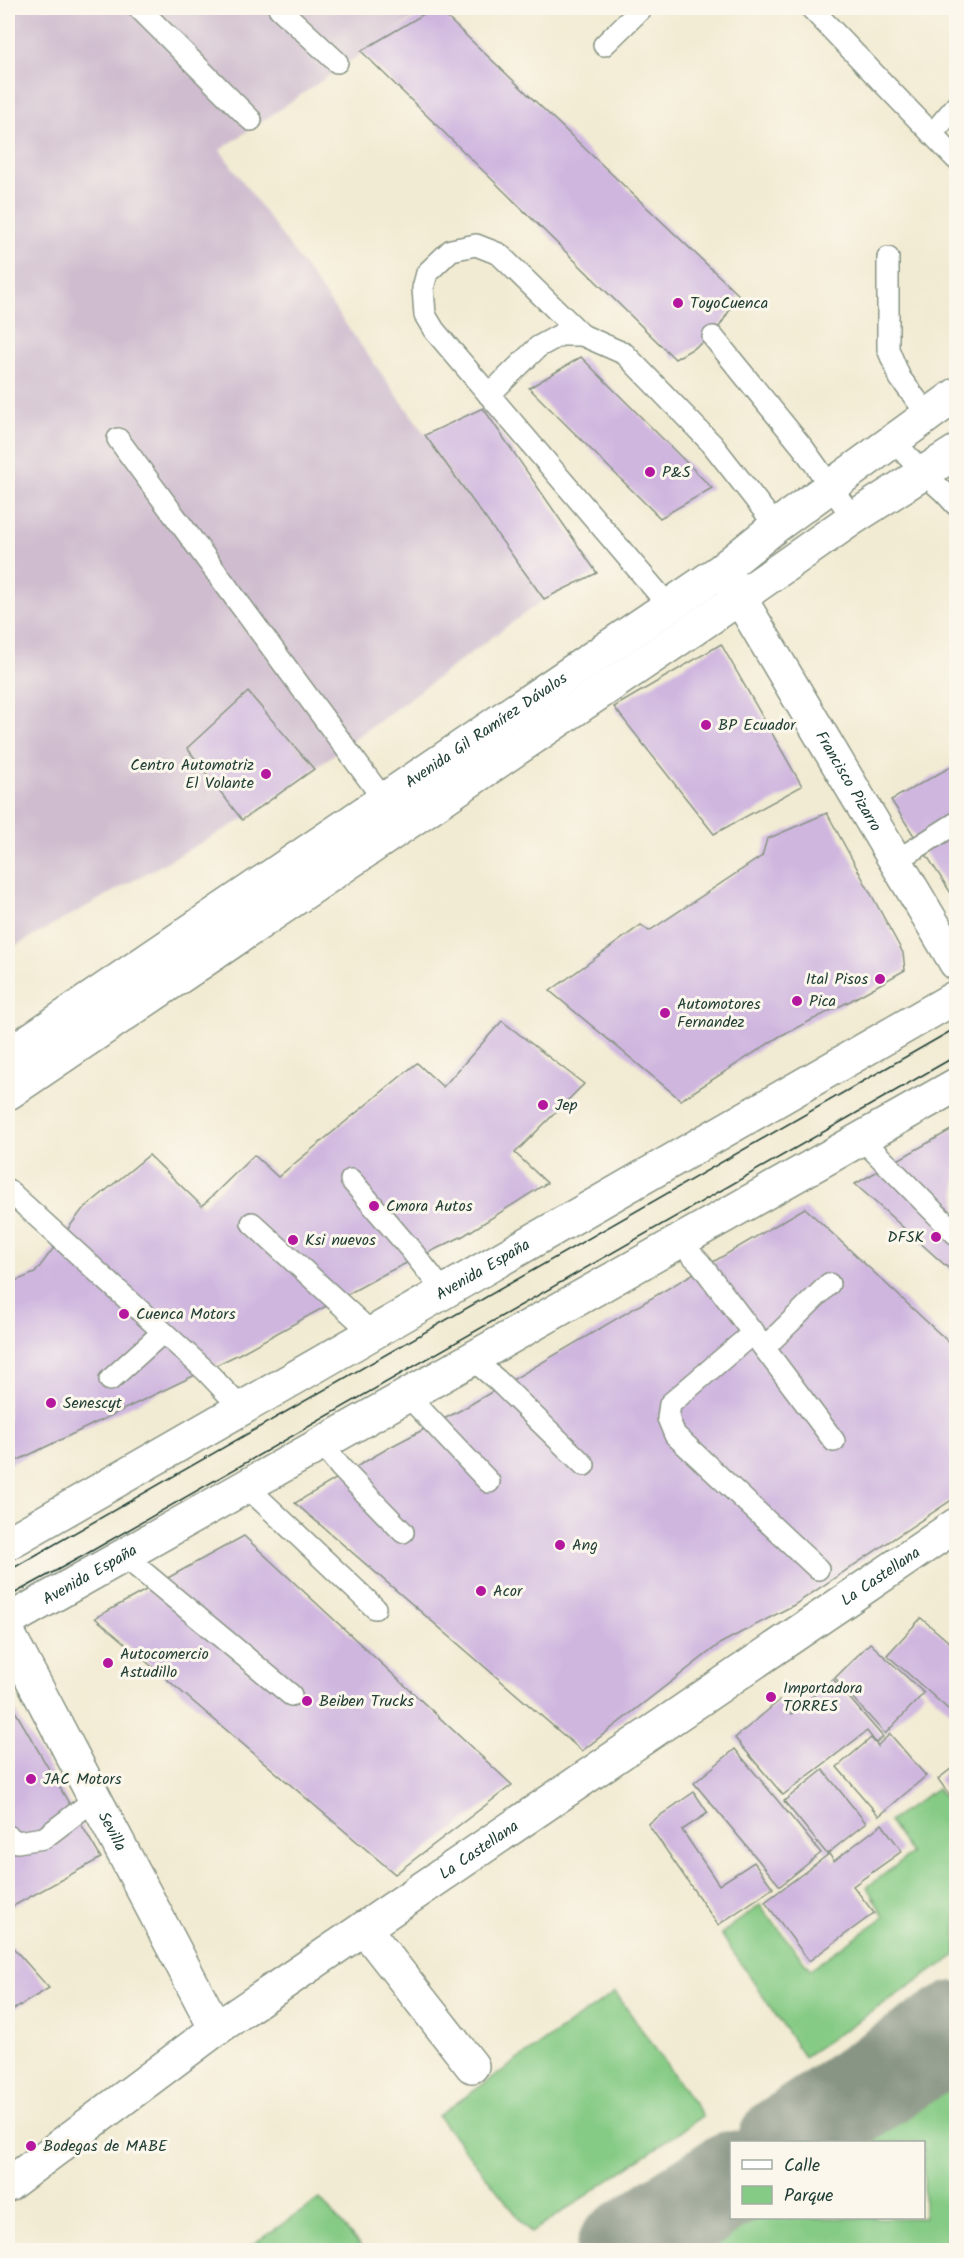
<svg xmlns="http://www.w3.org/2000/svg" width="964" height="2258" font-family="Kalam,sans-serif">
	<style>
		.industrial { fill: #cfbdcf }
		.green { fill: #86cb85; stroke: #52845c; stroke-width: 1.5 }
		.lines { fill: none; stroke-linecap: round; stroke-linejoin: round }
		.taxiway { stroke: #889484; stroke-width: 96 }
		.building { fill: #cfb6df }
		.service-casing { stroke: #889484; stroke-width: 24 }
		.minor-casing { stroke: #889484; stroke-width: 36 }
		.secondary-casing { stroke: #889484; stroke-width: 36 }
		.service { stroke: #fff; stroke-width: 21 }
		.minor { stroke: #fff; stroke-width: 33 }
		.secondary { stroke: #fff; stroke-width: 33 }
		.tram { stroke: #1f3d34; stroke-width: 1.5 }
		.poi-dot { fill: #b5179e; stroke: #fbf7ec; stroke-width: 2 }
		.labels { text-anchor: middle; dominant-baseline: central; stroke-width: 6; stroke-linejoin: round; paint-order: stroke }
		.poi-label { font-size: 16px; fill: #1f3d34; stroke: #fbf7ec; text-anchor: start }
		.street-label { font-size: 16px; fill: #1f3d34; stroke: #fbf7ec }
	</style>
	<rect width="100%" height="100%" fill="#fbf7ec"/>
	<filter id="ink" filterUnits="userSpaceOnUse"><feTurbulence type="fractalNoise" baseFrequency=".0167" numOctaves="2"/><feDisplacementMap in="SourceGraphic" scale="12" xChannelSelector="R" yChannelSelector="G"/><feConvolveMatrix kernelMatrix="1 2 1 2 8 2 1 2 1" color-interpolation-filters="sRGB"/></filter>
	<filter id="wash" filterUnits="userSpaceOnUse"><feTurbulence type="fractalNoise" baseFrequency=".008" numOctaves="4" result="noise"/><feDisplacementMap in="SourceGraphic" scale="24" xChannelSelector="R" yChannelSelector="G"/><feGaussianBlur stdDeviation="1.35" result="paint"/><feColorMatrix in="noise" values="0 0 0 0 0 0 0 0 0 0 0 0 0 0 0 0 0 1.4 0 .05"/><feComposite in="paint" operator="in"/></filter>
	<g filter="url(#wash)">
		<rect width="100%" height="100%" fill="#f2ebd3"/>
		<polygon class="industrial" points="8,8 428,8 220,150 544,599 314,769 248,693 187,748 242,820 8,950"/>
		<g class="green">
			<polygon points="937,1788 956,1812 956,1955 804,2057 721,1934 760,1905 810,1969 884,1917 867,1887 911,1854 889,1822"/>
			<polygon points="615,1992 703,2116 531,2233 438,2116"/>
			<polygon points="956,2082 956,2250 704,2250 754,2218 924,2218 924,2142 866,2142"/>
			<polygon points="320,2199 364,2250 244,2250"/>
		</g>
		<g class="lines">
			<g class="taxiway">
				<polyline points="786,2142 956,2029"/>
				<polyline points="624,2250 732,2179"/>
			</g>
		</g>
		<g id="blocks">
			<g class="building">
				<polygon points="434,8 437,8 739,295 713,337 675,359 361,51"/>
				<polygon points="581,357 712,488 660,518 529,388"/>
				<polygon points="483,408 597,573 544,599 425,435"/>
				<polygon points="721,644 802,786 714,834 614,707"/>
				<polygon points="248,692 314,769 242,820 187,748"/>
				<polygon points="956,764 956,901 891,800"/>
				<polygon points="827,813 903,953 905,970 850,1001 780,1036 681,1100 550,991 641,925 649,931 762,856 767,839"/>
				<polygon points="502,1021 584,1084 515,1153 547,1183 463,1236 388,1272 239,1354 8,1465 8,1284 35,1273 82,1210 149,1155 202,1206 254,1155 278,1177 417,1063 443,1087"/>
				<polygon points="956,1127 956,1275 855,1184"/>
				<polygon points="805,1208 956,1349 956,1497 794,1605 721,1643 582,1751 295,1503 390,1447 461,1410"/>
				<polygon points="244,1536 512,1785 395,1874 95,1618"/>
				<polygon points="921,1618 956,1648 956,1716 887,1655"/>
				<polygon points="870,1643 924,1693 885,1734 835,1678"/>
				<polygon points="833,1679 883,1737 876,1743 867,1731 783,1795 735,1738 780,1700 792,1714"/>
				<polygon points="8,1699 101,1858 8,1909"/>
				<polygon points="890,1734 926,1776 879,1816 837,1767 871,1738 878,1746 878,1745"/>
				<polygon points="735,1749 821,1853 780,1886 694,1783"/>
				<polygon points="956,1765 956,1804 938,1779"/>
				<polygon points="823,1770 866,1823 827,1854 784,1801"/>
				<polygon points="694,1792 708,1813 682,1830 719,1885 754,1862 773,1888 718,1925 648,1824"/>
				<polygon points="882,1824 902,1851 853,1886 874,1913 809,1961 765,1902 829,1854 834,1861"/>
				<polygon points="8,1942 49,1988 8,2013"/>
			</g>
		</g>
	</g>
	<g filter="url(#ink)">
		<use href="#blocks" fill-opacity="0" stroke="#889484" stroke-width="1.5"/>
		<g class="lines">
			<defs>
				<g id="service">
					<polyline points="139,8 251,120"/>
					<polyline points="279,8 337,62"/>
					<polyline points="811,8 956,159"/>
					<polyline points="604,45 642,8"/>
					<polyline points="932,134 956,106"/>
					<polyline points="888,258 888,349 900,378 928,415"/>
					<polyline points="582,335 499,254 476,245 451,250 427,273 423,288 425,315 434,330 669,606"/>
					<polyline points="713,337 804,449 853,518"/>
					<polyline points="489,395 538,347 560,335 582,335 625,354 712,444 776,526"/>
					<polyline points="118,439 384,800"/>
					<polyline points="894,441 924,474 944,492 956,505"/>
					<polyline points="896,861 956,823"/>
					<polyline points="862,1139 956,1234"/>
					<polyline points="351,1180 411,1250 444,1292"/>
					<polyline points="8,1190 206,1371 241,1408"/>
					<polyline points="252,1223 372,1333"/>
					<polyline points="679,1242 700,1263 834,1441"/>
					<polyline points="754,1332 670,1404 668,1418 675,1435 818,1569"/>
					<polyline points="765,1347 829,1284"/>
					<polyline points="472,1359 497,1380 584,1465"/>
					<polyline points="110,1380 162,1333"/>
					<polyline points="408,1396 489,1482"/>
					<polyline points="322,1444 341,1468 403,1532"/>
					<polyline points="247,1487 375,1608"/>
					<polyline points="124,1556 291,1695"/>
					<polyline points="8,1836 17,1842 44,1838 95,1799"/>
				</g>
				<g id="minor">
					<path id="s1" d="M725 573 956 963"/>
					<path id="s2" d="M8 1633 216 2029"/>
					<polyline points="364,1928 472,2066"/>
					<path id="s3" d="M8 2185 216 2029 956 1525"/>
				</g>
				<g id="secondary">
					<path id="s4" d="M8 1055 719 572 776 526 956 395"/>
					<polyline points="8,1093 729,605 853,518 956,452"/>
					<path id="s5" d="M8 1543 956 997"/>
					<path id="s6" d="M8 1621 956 1085"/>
				</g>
			</defs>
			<use href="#service" class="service-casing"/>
			<use href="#minor" class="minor-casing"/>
			<use href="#secondary" class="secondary-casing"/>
			<use href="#service" class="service"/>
			<use href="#minor" class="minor"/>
			<use href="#secondary" class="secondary"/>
			<g class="tram">
				<polyline points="8,1571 956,1028"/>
				<polyline points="8,1597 81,1557 956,1056"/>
			</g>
		</g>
	</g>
	<g class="poi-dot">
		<circle cx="678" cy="303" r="6"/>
		<circle cx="650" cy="472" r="6"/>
		<circle cx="706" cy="725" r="6"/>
		<circle cx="266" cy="774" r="6"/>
		<circle cx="880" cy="979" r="6"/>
		<circle cx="797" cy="1001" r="6"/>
		<circle cx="665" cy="1013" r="6"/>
		<circle cx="543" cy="1105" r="6"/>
		<circle cx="374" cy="1206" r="6"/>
		<circle cx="936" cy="1237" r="6"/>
		<circle cx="293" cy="1240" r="6"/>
		<circle cx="124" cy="1314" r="6"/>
		<circle cx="51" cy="1403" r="6"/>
		<circle cx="560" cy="1545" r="6"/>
		<circle cx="481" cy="1591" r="6"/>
		<circle cx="108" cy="1663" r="6"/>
		<circle cx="771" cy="1697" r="6"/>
		<circle cx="307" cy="1701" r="6"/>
		<circle cx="31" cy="1779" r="6"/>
		<circle cx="31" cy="2146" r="6"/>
	</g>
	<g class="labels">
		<g class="poi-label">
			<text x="690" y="303">ToyoCuenca</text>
			<text x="662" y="472">P&amp;S</text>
			<text x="718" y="725">BP Ecuador</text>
			<text x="254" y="765" text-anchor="end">Centro Automotriz<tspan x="254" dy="18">El Volante</tspan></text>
			<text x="868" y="979" text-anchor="end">Ital Pisos</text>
			<text x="809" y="1001">Pica</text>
			<text x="677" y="1004">Automotores<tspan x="677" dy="18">Fernandez</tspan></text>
			<text x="555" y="1105">Jep</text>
			<text x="386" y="1206">Cmora Autos</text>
			<text x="924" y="1237" text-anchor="end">DFSK</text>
			<text x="305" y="1240">Ksi nuevos</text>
			<text x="136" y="1314">Cuenca Motors</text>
			<text x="63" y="1403">Senescyt</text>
			<text x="572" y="1545">Ang</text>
			<text x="493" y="1591">Acor</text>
			<text x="120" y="1654">Autocomercio<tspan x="120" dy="18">Astudillo</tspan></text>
			<text x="783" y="1688">Importadora<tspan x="783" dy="18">TORRES</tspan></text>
			<text x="319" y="1701">Beiben Trucks</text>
			<text x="43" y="1779">JAC Motors</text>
			<text x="43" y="2146">Bodegas de MABE</text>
		</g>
		<g class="street-label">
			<text stroke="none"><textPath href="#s4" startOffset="578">Avenida Gil Ramírez Dávalos</textPath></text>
			<text stroke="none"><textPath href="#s1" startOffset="242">Francisco Pizarro</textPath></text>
			<text stroke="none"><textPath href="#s5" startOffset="548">Avenida España</textPath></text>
			<text stroke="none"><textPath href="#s6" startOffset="94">Avenida España</textPath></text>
			<text stroke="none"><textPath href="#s3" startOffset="1064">La Castellana</textPath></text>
			<text stroke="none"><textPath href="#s2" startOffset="224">Sevilla</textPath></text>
			<text stroke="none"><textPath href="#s3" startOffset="578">La Castellana</textPath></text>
		</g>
	</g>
	<rect width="964" height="2258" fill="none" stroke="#fbf7ec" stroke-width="30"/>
	<rect x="730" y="2141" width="195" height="78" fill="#fbf7ec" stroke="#a3ada2" stroke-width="1.5"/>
	<rect x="742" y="2160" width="30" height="9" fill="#ffffff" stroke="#a3ada2" stroke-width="1.5"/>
	<text x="784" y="2171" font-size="18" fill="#1f3d34">Calle</text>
	<rect x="742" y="2186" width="30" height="18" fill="#86cb85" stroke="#a3ada2" stroke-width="1.5"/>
	<text x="784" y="2201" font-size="18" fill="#1f3d34">Parque</text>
</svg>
